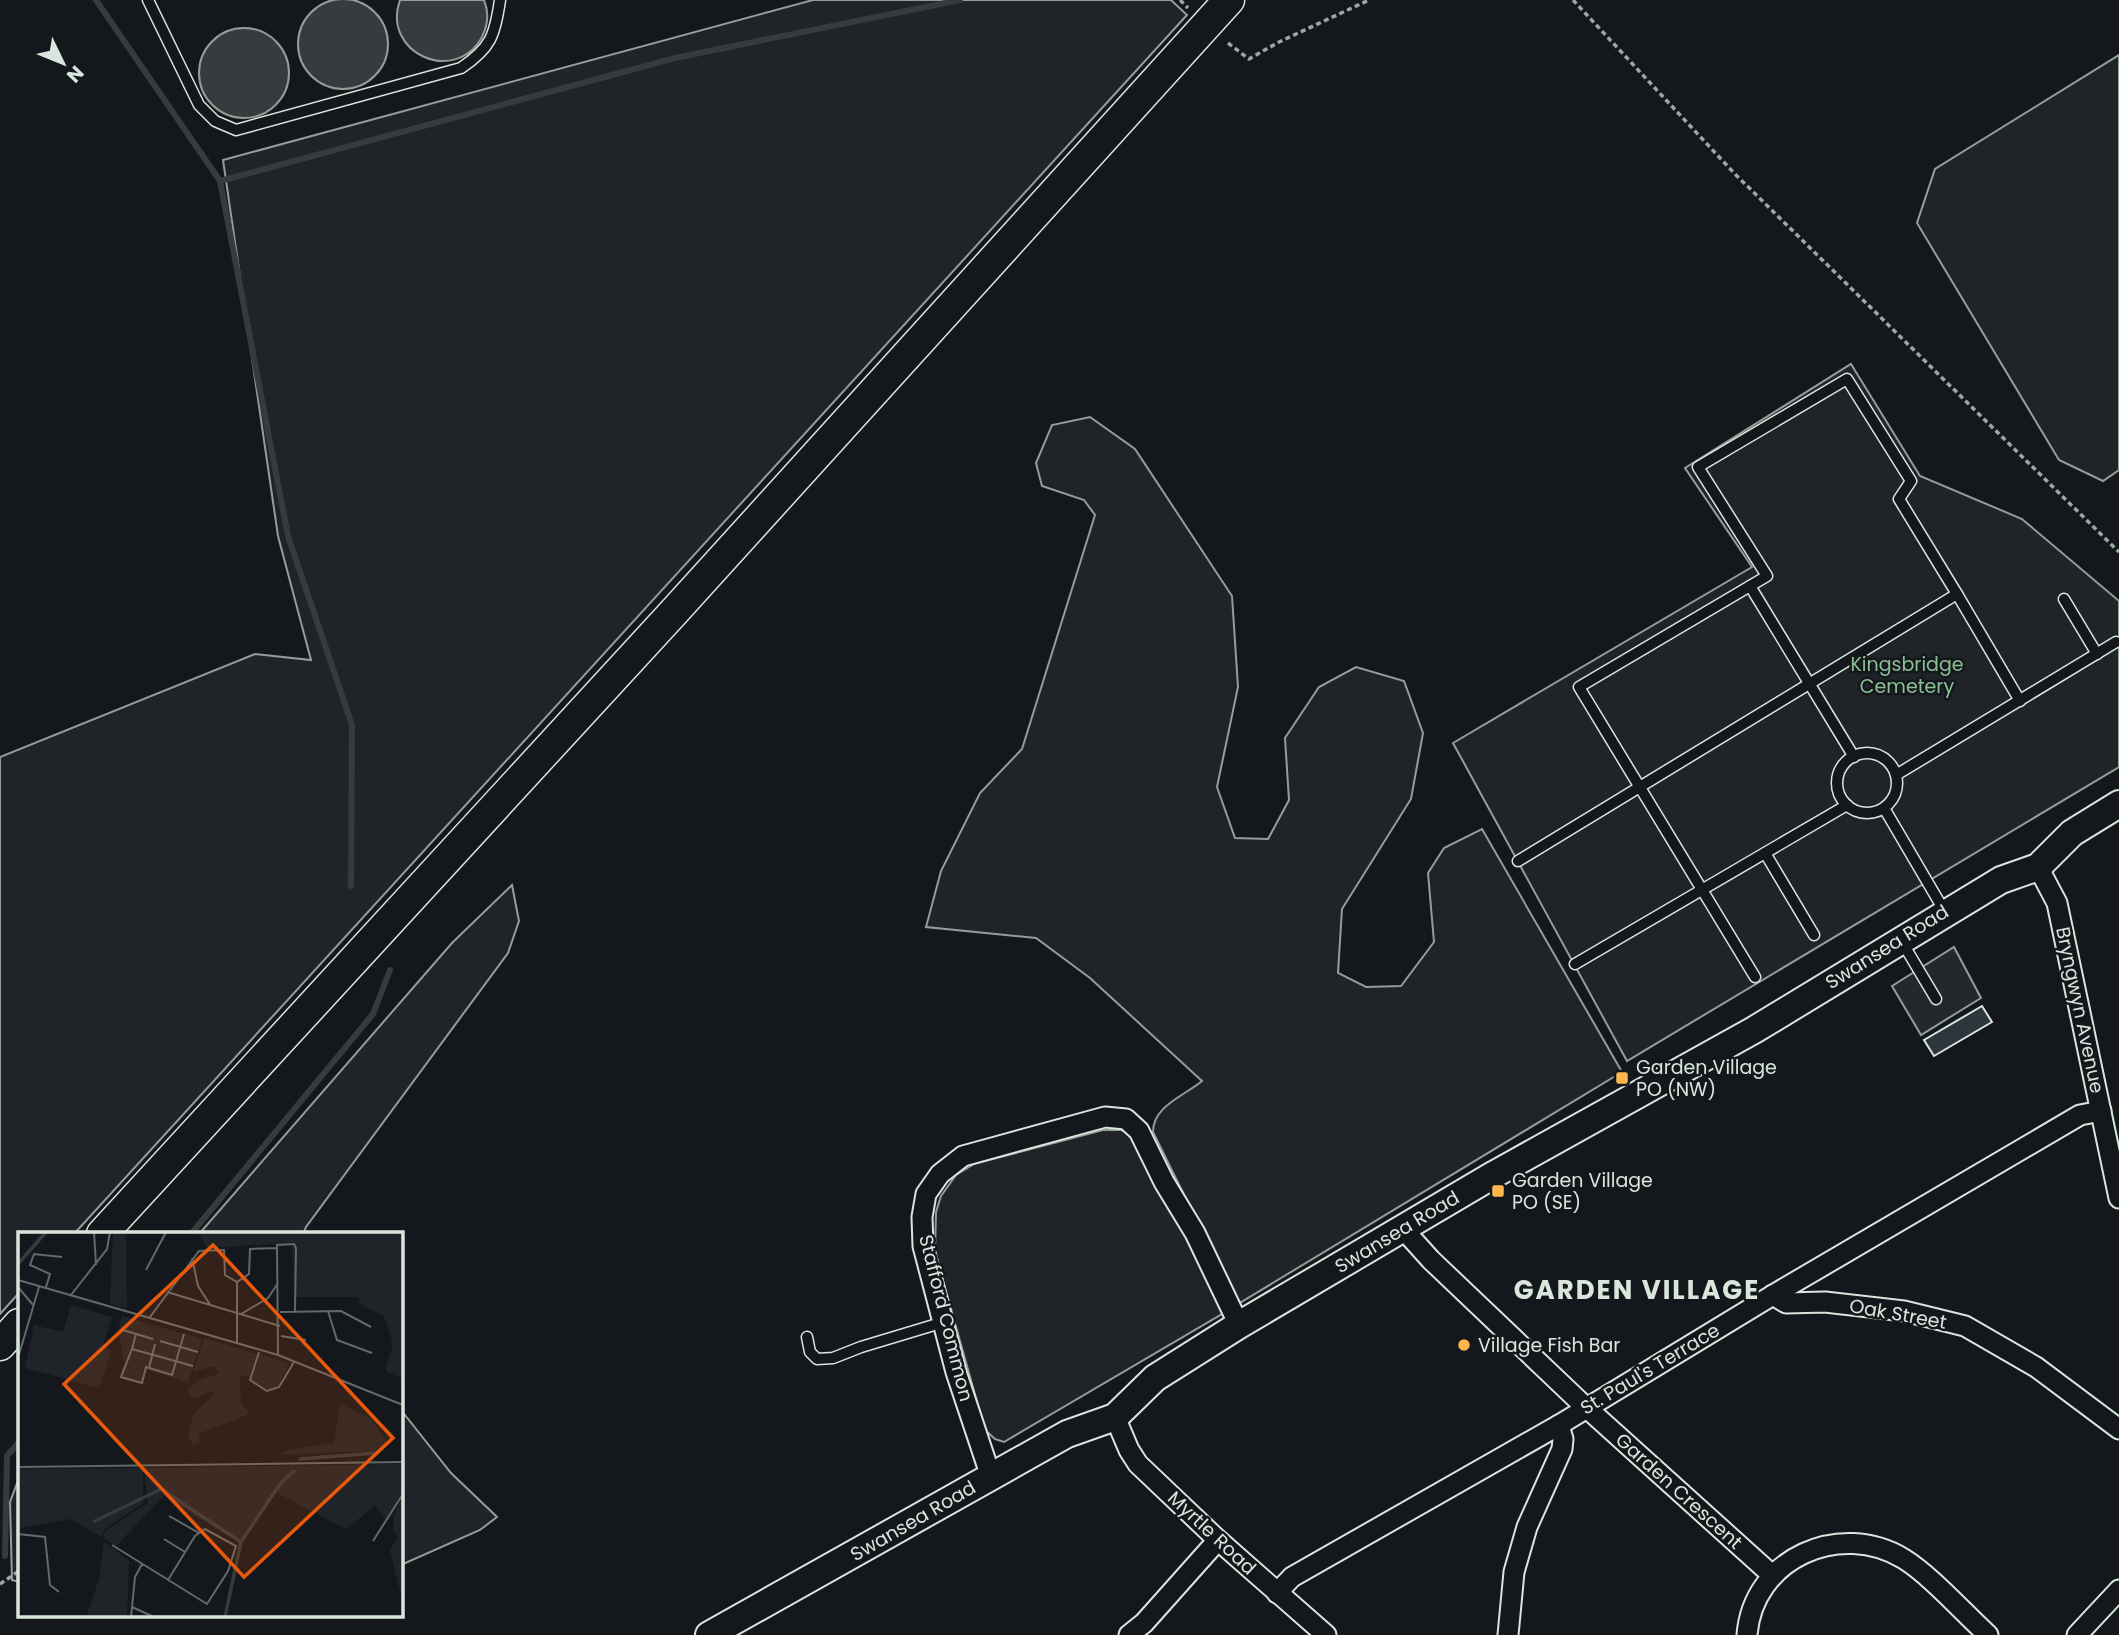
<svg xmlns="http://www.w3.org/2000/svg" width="2119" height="1635" font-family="Poppins,sans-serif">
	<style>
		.green { fill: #202428; stroke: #939e99; stroke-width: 2 }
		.parking { fill: #24282b; stroke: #939e99; stroke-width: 2 }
		.water { fill: #363b3e; stroke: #939e99; stroke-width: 2 }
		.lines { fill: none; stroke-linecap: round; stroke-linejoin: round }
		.stream { stroke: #363b3e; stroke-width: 6 }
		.building { fill: #2c363c; stroke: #d8e6dc; stroke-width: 2 }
		.service-casing { stroke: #d8e6dc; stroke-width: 13 }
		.minor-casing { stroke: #d8e6dc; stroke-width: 23 }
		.secondary-casing { stroke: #d8e6dc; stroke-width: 30 }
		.primary-casing { stroke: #d8e6dc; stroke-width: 33 }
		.path { stroke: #9da8a2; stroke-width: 3.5; stroke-dasharray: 5 3.5; stroke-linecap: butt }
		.service { stroke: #14181c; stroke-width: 10 }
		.minor { stroke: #14181c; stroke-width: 19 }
		.secondary { stroke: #14181c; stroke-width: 26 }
		.primary { stroke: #14181c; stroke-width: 30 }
		.poi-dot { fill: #ffb74d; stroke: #14181c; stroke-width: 2.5 }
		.labels { text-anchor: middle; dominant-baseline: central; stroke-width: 5; stroke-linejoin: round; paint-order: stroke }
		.park-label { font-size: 19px; fill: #8ac095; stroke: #14181c }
		.street-label { font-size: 19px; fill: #d8e6dc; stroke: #14181c }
		.poi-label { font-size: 19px; fill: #d8e6dc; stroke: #14181c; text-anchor: start }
		.district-label { font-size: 26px; font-weight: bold; letter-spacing: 2px; fill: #d8e6dc; stroke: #14181c }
		.inset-river { fill: none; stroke: #363b3e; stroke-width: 3.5 }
		.inset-road { fill: none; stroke: #626a69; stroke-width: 2 }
		.view { fill: #e8590c; fill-opacity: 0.15; stroke: #e8590c; stroke-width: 3.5 }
		.inset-edge { fill: none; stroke: #d8e6dc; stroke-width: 3.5 }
	</style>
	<rect width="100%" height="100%" fill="#14181c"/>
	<g class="green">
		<polygon points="813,0 1171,0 1187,15 74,1234 19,1234 19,1293 0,1314 0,757 255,654 311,660 278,536 223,160"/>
		<polygon points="2119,55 2119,470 2103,481 2059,460 1917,223 1935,169"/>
		<polygon points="1851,364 1920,476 2022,519 2119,601 2119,767 1627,1061 1453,743 1752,567 1685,468"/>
		<path d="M1090 417 1135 449 1232 596 1238 687 1217 787 1235 838 1268 839 1289 800 1285 738 1319 687 1356 667 1404 681 1423 733 1411 799 1342 909 1338 973 1366 987 1401 986 1434 942 1428 873 1444 848 1482 829 1622 1072 1238 1304 1153 1132C1153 1106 1184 1096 1202 1081L1090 978 1036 938 926 927 941 871 980 793 1022 749 1095 515 1084 500 1042 486 1036 463 1052 425Z"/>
		<polygon points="512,885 519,921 508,953 306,1227 303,1234 199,1234 452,943"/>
		<polygon points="1103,1130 1121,1130 1135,1136 1227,1311 1004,1442 995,1439 985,1430 935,1252 936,1212 941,1196 956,1175 974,1164"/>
		<polygon points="401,1410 451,1473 497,1517 480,1530 401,1565"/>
		<polygon points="19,1478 19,1582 12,1580 10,1502"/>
	</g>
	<polygon class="parking" points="1954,947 1981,998 1921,1035 1892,986"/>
	<g class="water">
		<circle cx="343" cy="44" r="45"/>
		<path d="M400 0H484C489 12 488 25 482 37 455 86 381 53 400 0Z"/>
		<circle cx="244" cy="73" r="45"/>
	</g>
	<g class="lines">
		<g class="stream">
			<polyline points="96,0 220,181 288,536 352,725 351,886"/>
			<polyline points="220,181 675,58 960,0"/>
			<polyline points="191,1234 373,1014 390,970"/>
			<polyline points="5,1556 7,1456 19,1442"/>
		</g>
	</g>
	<polygon class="building" points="1982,1006 1992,1022 1934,1056 1924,1040"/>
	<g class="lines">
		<defs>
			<g id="service">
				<path d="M148 0 199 105 215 121 236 130 461 68C491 48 495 35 500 0"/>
				<polyline points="1750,586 1854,757"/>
				<polyline points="2064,599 2097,654"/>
				<circle cx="1867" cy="783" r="30"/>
				<polyline points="1896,775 2116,642"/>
				<polyline points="1884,808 1945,912"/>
				<polyline points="1765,853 1814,935"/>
				<polyline points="1518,861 1957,594 2020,701"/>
				<polyline points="1902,942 1936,999"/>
				<polyline points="1575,964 1847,805"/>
				<polyline points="1755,977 1579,687 1767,576 1698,467 1847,379 1911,481 1899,499 1957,594"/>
				<polyline points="807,1337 810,1352 817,1359 833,1358 861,1347 944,1322"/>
			</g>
			<g id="minor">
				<polyline points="2038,867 2057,903 2119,1198"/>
				<polyline points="1404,1230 1431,1260 1578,1400 1772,1575"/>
				<polyline points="1773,1295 1786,1303 1825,1302 1904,1311 1965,1326 2036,1367 2119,1429"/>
				<polyline points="1115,1417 1129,1450 1138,1464 1218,1540 1326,1635"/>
				<polyline points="991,1477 956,1372 923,1246 922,1217 926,1194 940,1174 963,1156 1105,1117 1126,1119 1139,1131 1164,1182 1195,1233 1239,1325"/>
				<polyline points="1277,1593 1292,1577 1559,1425 1773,1295 2080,1115 2101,1111"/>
				<polyline points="1129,1635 1144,1623 1218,1540"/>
				<polyline points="1508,1635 1514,1572 1527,1527 1562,1449 1563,1439 1559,1425"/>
				<path d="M1747 1635C1753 1558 1840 1520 1904 1559 1930 1575 1964 1613 1988 1635"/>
				<polyline points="2077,1635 2119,1590"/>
			</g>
			<polyline id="secondary" points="709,1635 1067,1434 1115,1417 1155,1378 1239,1325 1495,1174 1754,1030 2001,880 2038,867 2072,833 2119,804"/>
			<g id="primary">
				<polyline points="102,1234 673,613 1229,0"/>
				<polyline points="0,1345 19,1324"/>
			</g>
		</defs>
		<use href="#service" class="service-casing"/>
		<use href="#minor" class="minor-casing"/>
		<use href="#secondary" class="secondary-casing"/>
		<use href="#primary" class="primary-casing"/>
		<g class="path">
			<polyline points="1180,0 1188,8"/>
			<polyline points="1573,0 1734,173 2119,552"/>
			<polyline points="1228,43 1249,59 1279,42 1369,0"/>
			<polyline points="0,1584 19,1571"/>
		</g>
		<use href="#service" class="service"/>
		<use href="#minor" class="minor"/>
		<use href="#secondary" class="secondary"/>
		<use href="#primary" class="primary"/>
	</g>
	<g class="poi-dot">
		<rect x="1615" y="1071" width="14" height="14" rx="3.5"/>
		<rect x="1491" y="1184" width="14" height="14" rx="3.5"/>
		<circle cx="1464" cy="1345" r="7"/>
	</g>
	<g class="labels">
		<g class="park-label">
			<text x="1907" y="664">Kingsbridge<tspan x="1907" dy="22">Cemetery</tspan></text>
		</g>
		<g class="street-label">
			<text transform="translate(1887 947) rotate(-32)">Swansea Road</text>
			<text transform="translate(2080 1010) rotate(78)">Bryngwyn Avenue</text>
			<text transform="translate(1397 1232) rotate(-31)">Swansea Road</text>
			<text transform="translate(1898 1314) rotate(10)">Oak Street</text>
			<text transform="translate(946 1318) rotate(76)">Stafford Common</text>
			<text transform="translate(1650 1369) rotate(-31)">St. Paul's Terrace</text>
			<text transform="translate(1679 1491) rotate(42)">Garden Crescent</text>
			<text transform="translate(913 1521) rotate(-30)">Swansea Road</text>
			<text transform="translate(1212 1533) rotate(43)">Myrtle Road</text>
		</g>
		<g class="poi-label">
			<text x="1636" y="1067">Garden Village<tspan x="1636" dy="22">PO (NW)</tspan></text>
			<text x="1512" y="1180">Garden Village<tspan x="1512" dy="22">PO (SE)</tspan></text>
			<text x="1478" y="1345">Village Fish Bar</text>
		</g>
		<g class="district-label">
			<text x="1637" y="1290">GARDEN VILLAGE</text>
		</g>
	</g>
	<g transform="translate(18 1232)">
		<rect width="385" height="385" fill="#14181c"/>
		<path d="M95 0H108L109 77 92 72ZM180 0H385V147L367 139 375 112 366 84 344 74 340 65H276L274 11 189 16ZM53 73 94 85 86 111 93 119 83 152 77 155 7 136 16 93 45 100ZM104 84 184 107 170 150 129 138 125 152 102 146 106 130 100 98ZM186 106 239 122 231 144 222 145 223 171 232 182 180 202 182 209 175 213 170 204 175 182 197 162 194 159 176 167 169 159 179 149 201 141 196 134 175 140ZM241 122 272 131 260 154 249 158 233 147ZM322 171 354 188 369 210 355 219 263 223 269 218 316 211ZM385 232V259L368 288 357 274 328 297 259 261 221 311 146 264 98 314 85 306 87 299 130 271 126 236ZM125 236V271L86 298 84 305 53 287 0 296V237ZM385 264V371L372 319 380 304 375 299 376 283ZM86 309 111 329 109 385H68L81 347Z" fill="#202428"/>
		<path class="inset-river" d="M0 32 28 0M281 227 358 221 367 213M75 290 143 257 223 310M207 385 223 310 262 252 277 238"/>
		<path class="inset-road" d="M76 0 78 33M259 16V13L276 12 278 16 277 79M174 26 180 54 193 74M128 38 148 0M0 48 260 123 385 173M219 50V111M0 55 15 73M28 55 32 42 12 33 16 22 44 25M149 60 262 94M53 63 89 17 92 0M310 79 319 108 354 121M262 80 323 79 353 95M223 82 250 66 260 51M132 85 181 19 206 18 207 43 219 50 231 42 232 17 259 16 260 123M105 98 135 107M118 102 114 117 175 134M263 104 288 108M142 109 180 120M114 117 103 145 124 151 128 135 154 143 166 102M241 120 232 148 249 159 261 155 276 130M0 126 21 55M131 136 137 112M0 235 385 230M151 284 181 301M0 302 27 305 32 353 41 360M146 307 167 320M355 309 385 262M94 313 189 372 210 339 218 314 187 297 177 304 150 348M114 375 136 385M113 385 117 345 124 332"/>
		<path class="view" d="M195 13 375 206 226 345 46 152Z"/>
		<rect width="385" height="385" class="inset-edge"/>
	</g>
	<g transform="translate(63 63) rotate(133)" stroke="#14181c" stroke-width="5" paint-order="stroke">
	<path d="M0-5L12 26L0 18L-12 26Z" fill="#d8e6dc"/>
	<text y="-10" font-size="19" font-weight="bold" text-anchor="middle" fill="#d8e6dc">N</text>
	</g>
</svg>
